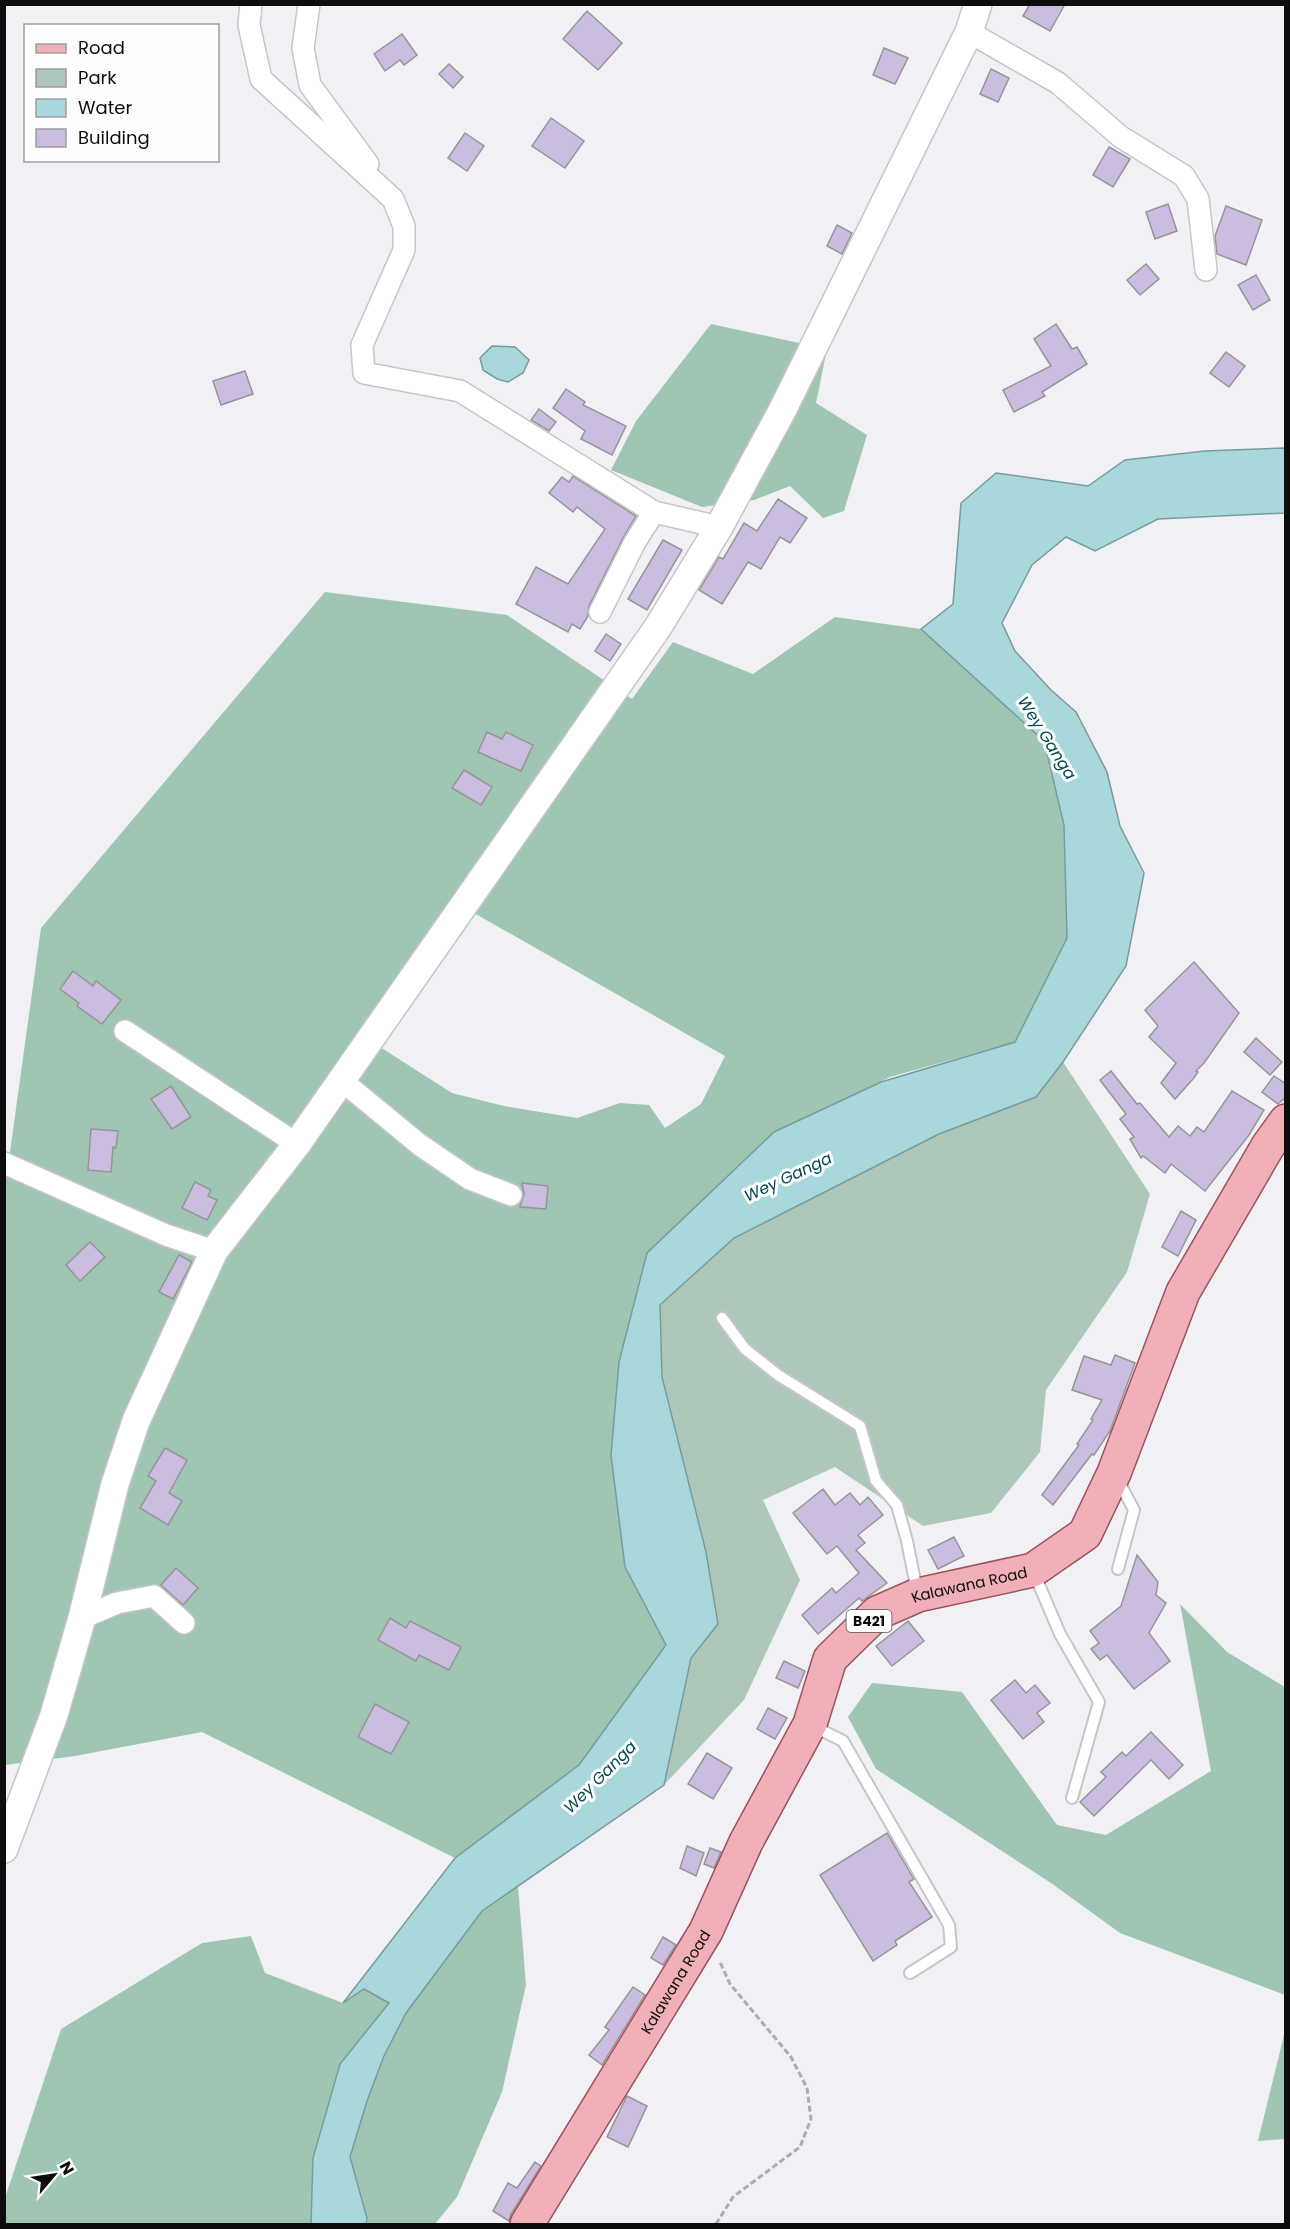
<svg xmlns="http://www.w3.org/2000/svg" width="1290" height="2229" font-family="Poppins,sans-serif">
	<style>
		.green { fill: #adc8b9 }
		.forest { fill: #9fc6b2; fill-rule: evenodd }
		.water { fill: #a8d8dc; stroke: #7a9b9e; stroke-width: 1.5 }
		.building { fill: #cbbddf; stroke: #969598; stroke-width: 1.5 }
		.lines { fill: none; stroke-linecap: round; stroke-linejoin: round }
		.service-casing { stroke: #c7c5c9; stroke-width: 14 }
		.minor-casing { stroke: #c7c5c9; stroke-width: 24 }
		.tertiary-casing { stroke: #c7c5c9; stroke-width: 30 }
		.primary-casing { stroke: #9c545e; stroke-width: 36 }
		.path { stroke: #acabae; stroke-width: 3; stroke-dasharray: 6 3; stroke-linecap: butt }
		.service { stroke: #fff; stroke-width: 10 }
		.minor { stroke: #fff; stroke-width: 21 }
		.tertiary { stroke: #fff; stroke-width: 27 }
		.primary { stroke: #f1b0b8; stroke-width: 33 }
		.labels { text-anchor: middle; dominant-baseline: central; stroke-width: 6; stroke-linejoin: round; paint-order: stroke }
		.shield { fill: #fefeff; stroke: #565556; stroke-width: 1.5 }
		.shield-label { font-size: 14px; font-weight: bold; fill: #0e0d0e }
		.street-label { font-size: 15px; fill: #0e0d0e; stroke: #fefeff }
		.water-label { font-size: 16px; font-style: italic; fill: #004a4f; stroke: #fefeff }
	</style>
	<rect width="100%" height="100%" fill="#f1f0f4"/>
	<polygon class="green" points="1063,1062 1150,1194 1127,1272 1046,1390 1040,1452 991,1513 923,1526 835,1467 763,1500 800,1580 744,1700 664,1785 691,1658 718,1624 706,1552 662,1377 660,1306 737,1235 946,1130 1036,1097"/>
	<g class="forest">
		<polygon points="711,324 827,349 816,403 867,435 844,511 823,518 790,486 754,500 702,507 611,470 636,421"/>
		<path d="M325 592 507 615 632 699 673 642 753 674 835 617 921 629 1045 741 1064 825 1067 938 1015 1042 890 1077 774 1132 647 1253 625 1567 666 1645 579 1765 455 1858 202 1732 75 1756 5 1765 4 1171 10 1152 41 928ZM467 909 725 1056 701 1104 665 1128 649 1105 620 1103 577 1118 504 1106 452 1093 369 1040Z"/>
		<polygon points="1180,1604 1227,1652 1285,1687 1285,1995 1120,1933 1051,1883 876,1769 848,1717 872,1683 962,1692 1057,1825 1106,1835 1211,1771"/>
		<polygon points="518,1886 526,1985 502,2092 457,2197 435,2224 366,2224 367,2218 350,2157 367,2101 396,2026 482,1911"/>
		<polygon points="251,1936 265,1973 343,2003 364,1989 389,2003 340,2064 313,2158 311,2224 5,2224 5,2198 61,2029 202,1943"/>
		<polygon points="1285,2031 1285,2139 1258,2141"/>
	</g>
	<g class="water">
		<polygon points="492,346 515,347 529,360 523,373 508,382 497,379 483,370 480,358"/>
		<polygon points="1285,448 1285,513 1158,519 1095,551 1066,537 1032,565 1002,623 1015,651 1051,690 1076,712 1107,772 1120,826 1144,873 1126,966 1063,1062 1036,1097 939,1134 734,1238 660,1305 662,1377 706,1552 718,1624 691,1658 664,1785 482,1911 406,2013 384,2056 367,2101 350,2157 367,2218 366,2224 311,2224 313,2158 340,2064 389,2003 364,1989 343,2003 455,1858 579,1765 666,1645 625,1567 611,1455 619,1362 647,1253 774,1132 881,1082 1015,1042 1067,938 1064,825 1044,741 921,629 953,604 961,503 996,473 1088,486 1125,460 1205,451"/>
	</g>
	<g class="building">
		<polygon points="1030,4 1065,4 1050,31 1023,16"/>
		<polygon points="587,11 622,43 598,70 563,39"/>
		<polygon points="402,34 417,55 404,65 400,60 385,71 374,54"/>
		<polygon points="884,48 908,58 895,84 873,75"/>
		<polygon points="449,64 463,77 453,88 439,74"/>
		<polygon points="991,69 1009,78 998,102 980,94"/>
		<polygon points="551,118 584,141 565,168 532,146"/>
		<polygon points="465,133 484,146 467,171 448,158"/>
		<polygon points="1109,147 1130,159 1113,187 1093,175"/>
		<polygon points="1168,204 1177,231 1155,239 1146,212"/>
		<polygon points="1226,206 1262,220 1246,265 1217,254 1215,236"/>
		<polygon points="837,225 852,233 842,254 827,246"/>
		<polygon points="1146,264 1159,279 1140,295 1127,280"/>
		<polygon points="1256,275 1270,300 1253,310 1238,285"/>
		<polygon points="1056,324 1072,349 1077,347 1087,364 1042,392 1045,396 1014,412 1003,390 1051,366 1034,339"/>
		<polygon points="1226,352 1245,366 1229,387 1210,373"/>
		<polygon points="245,371 253,394 221,405 213,381"/>
		<polygon points="566,389 585,402 583,405 626,426 612,455 581,439 585,431 553,408"/>
		<polygon points="539,409 556,422 549,431 531,420"/>
		<polygon points="573,476 636,516 624,536 589,606 588,616 580,629 572,624 568,632 516,604 536,567 568,584 605,529 577,507 573,512 549,493 562,477 569,482"/>
		<polygon points="778,499 807,518 790,543 780,537 761,569 748,562 722,604 699,590 719,557 723,559 744,523 757,531"/>
		<polygon points="663,540 682,550 647,610 628,599"/>
		<polygon points="606,634 621,644 610,661 595,651"/>
		<polygon points="487,732 502,739 506,732 533,745 521,771 478,752"/>
		<polygon points="464,770 492,787 481,805 452,788"/>
		<polygon points="1194,962 1239,1013 1204,1063 1196,1071 1198,1072 1193,1079 1175,1099 1161,1083 1176,1063 1149,1037 1158,1026 1145,1010"/>
		<polygon points="73,971 93,986 96,981 121,1000 102,1024 77,1006 79,1003 60,989"/>
		<polygon points="1256,1038 1282,1062 1270,1075 1244,1052"/>
		<polygon points="1111,1071 1137,1104 1140,1103 1169,1137 1178,1126 1190,1136 1197,1127 1204,1132 1232,1091 1264,1110 1249,1135 1205,1191 1171,1164 1165,1173 1143,1156 1141,1158 1130,1139 1134,1137 1120,1119 1126,1114 1100,1080"/>
		<polygon points="1274,1076 1286,1084 1286,1097 1278,1104 1262,1092"/>
		<polygon points="171,1086 191,1117 172,1129 151,1099"/>
		<polygon points="91,1129 118,1131 116,1148 113,1147 111,1172 88,1170"/>
		<polygon points="195,1182 211,1190 208,1196 217,1200 207,1220 182,1208"/>
		<polygon points="522,1183 548,1186 546,1209 520,1207 524,1194"/>
		<polygon points="1181,1211 1196,1220 1178,1256 1162,1247"/>
		<polygon points="90,1242 105,1257 80,1281 66,1265"/>
		<polygon points="179,1255 192,1262 173,1299 159,1292"/>
		<polygon points="1115,1355 1135,1363 1110,1431 1094,1455 1092,1454 1053,1505 1042,1495 1079,1445 1077,1444 1093,1420 1091,1419 1102,1400 1072,1390 1084,1356 1111,1365"/>
		<polygon points="165,1448 187,1460 169,1493 182,1501 168,1525 140,1508 156,1481 148,1476"/>
		<polygon points="823,1489 835,1505 850,1493 860,1505 868,1497 883,1515 858,1535 865,1543 856,1550 887,1583 862,1601 859,1598 818,1634 802,1615 832,1588 836,1593 859,1573 837,1546 827,1554 793,1513"/>
		<polygon points="954,1537 964,1556 938,1569 928,1550"/>
		<polygon points="1137,1555 1158,1582 1156,1595 1166,1603 1149,1633 1170,1661 1134,1689 1107,1655 1100,1660 1091,1649 1099,1643 1090,1631 1121,1606"/>
		<polygon points="176,1568 198,1588 183,1605 161,1585"/>
		<polygon points="390,1618 406,1628 410,1621 461,1647 449,1670 419,1655 416,1661 378,1640"/>
		<polygon points="908,1621 924,1641 892,1666 876,1646"/>
		<polygon points="784,1661 805,1671 798,1688 776,1678"/>
		<polygon points="1015,1680 1026,1693 1035,1685 1050,1703 1037,1713 1044,1722 1023,1739 991,1700"/>
		<polygon points="375,1704 409,1722 391,1754 358,1737"/>
		<polygon points="768,1708 787,1718 775,1739 757,1729"/>
		<polygon points="1151,1732 1183,1765 1169,1779 1151,1760 1094,1816 1080,1802 1106,1777 1101,1772 1122,1752 1126,1756"/>
		<polygon points="707,1753 732,1768 713,1799 688,1784"/>
		<polygon points="887,1833 914,1879 909,1882 932,1917 895,1941 897,1945 873,1961 820,1875"/>
		<polygon points="687,1846 704,1853 696,1876 680,1868"/>
		<polygon points="710,1848 721,1852 714,1868 704,1864"/>
		<polygon points="663,1937 676,1945 663,1965 651,1958"/>
		<polygon points="633,1987 645,1995 602,2065 589,2055 609,2030 605,2027"/>
		<polygon points="627,2096 647,2106 628,2147 607,2137"/>
		<polygon points="535,2162 541,2166 511,2214 509,2221 493,2211 508,2183 517,2188"/>
	</g>
	<g class="lines">
		<defs>
			<g id="service">
				<polyline points="722,1318 745,1349 778,1375 860,1426 876,1481 897,1505 907,1541 917,1591"/>
				<polyline points="1117,1478 1134,1510 1118,1569"/>
				<polyline points="1034,1573 1060,1634 1099,1702 1072,1798"/>
				<polyline points="813,1726 843,1741 949,1925 951,1947 910,1973"/>
			</g>
			<g id="minor">
				<polyline points="251,4 249,25 261,79 393,199 404,226 404,250 362,345 364,373 460,391 654,512 719,527"/>
				<polyline points="309,4 303,48 310,85 368,164"/>
				<polyline points="969,32 1058,83 1121,137 1184,176 1198,199 1206,270"/>
				<polyline points="600,612 635,542 654,512"/>
				<polyline points="125,1031 297,1144"/>
				<polyline points="341,1080 420,1145 470,1179 511,1195"/>
				<polyline points="4,1163 166,1235 214,1251"/>
				<polyline points="82,1618 117,1603 154,1596 184,1623"/>
			</g>
			<polyline id="tertiary" points="4,1849 54,1715 82,1618 115,1484 136,1421 214,1251 297,1144 658,627 719,527 783,409 969,32 978,4"/>
			<g id="primary">
				<path id="s1" d="M527 2224 706 1931 746 1842 810 1724 830 1659 877 1613 918 1595 1033 1570 1085 1534 1114 1473 1183 1292 1268 1146 1286 1121"/>
			</g>
		</defs>
		<use href="#service" class="service-casing"/>
		<use href="#minor" class="minor-casing"/>
		<use href="#tertiary" class="tertiary-casing"/>
		<use href="#primary" class="primary-casing"/>
		<polyline class="path" points="716,2224 733,2197 800,2147 811,2119 807,2088 791,2057 730,1984 719,1960"/>
		<use href="#service" class="service"/>
		<use href="#minor" class="minor"/>
		<use href="#tertiary" class="tertiary"/>
		<use href="#primary" class="primary"/>
	</g>
	<g class="labels">
		<rect class="shield" x="846.5" y="1610" width="45" height="22" rx="4.5"/>
		<g class="shield-label">
			<text x="869" y="1621">B421</text>
		</g>
		<g class="street-label">
			<text stroke="none"><textPath href="#s1" startOffset="806">Kalawana Road</textPath></text>
			<text stroke="none"><textPath href="#s1" startOffset="284">Kalawana Road</textPath></text>
		</g>
		<g class="water-label">
			<text transform="translate(1047 738) rotate(58)">Wey Ganga</text>
			<text transform="translate(788 1177) rotate(-25)">Wey Ganga</text>
			<text transform="translate(600 1777) rotate(-45)">Wey Ganga</text>
		</g>
	</g>
	<rect width="1290" height="2229" fill="none" stroke="#0e0d0e" stroke-width="12"/>
	<rect x="24" y="24" width="195" height="138" fill="#fefeff" stroke="#9e9e9f" stroke-width="1.5"/>
	<rect x="36" y="44" width="30" height="9" fill="#f1b0b8" stroke="#9e9e9f" stroke-width="1.5"/>
	<text x="78" y="54" font-size="18" fill="#0e0d0e">Road</text>
	<rect x="36" y="69" width="30" height="18" fill="#adc8b9" stroke="#9e9e9f" stroke-width="1.5"/>
	<text x="78" y="84" font-size="18" fill="#0e0d0e">Park</text>
	<rect x="36" y="99" width="30" height="18" fill="#a8d8dc" stroke="#9e9e9f" stroke-width="1.5"/>
	<text x="78" y="114" font-size="18" fill="#0e0d0e">Water</text>
	<rect x="36" y="129" width="30" height="18" fill="#cbbddf" stroke="#9e9e9f" stroke-width="1.5"/>
	<text x="78" y="144" font-size="18" fill="#0e0d0e">Building</text>
	<g transform="translate(54 2175) rotate(61)" stroke="#fefeff" stroke-width="4.5" paint-order="stroke">
	<path d="M0-4.5L10 22L0 15L-10 22Z" fill="#0e0d0e"/>
	<text y="-9" font-size="16" font-weight="bold" text-anchor="middle" fill="#0e0d0e">N</text>
	</g>
</svg>
